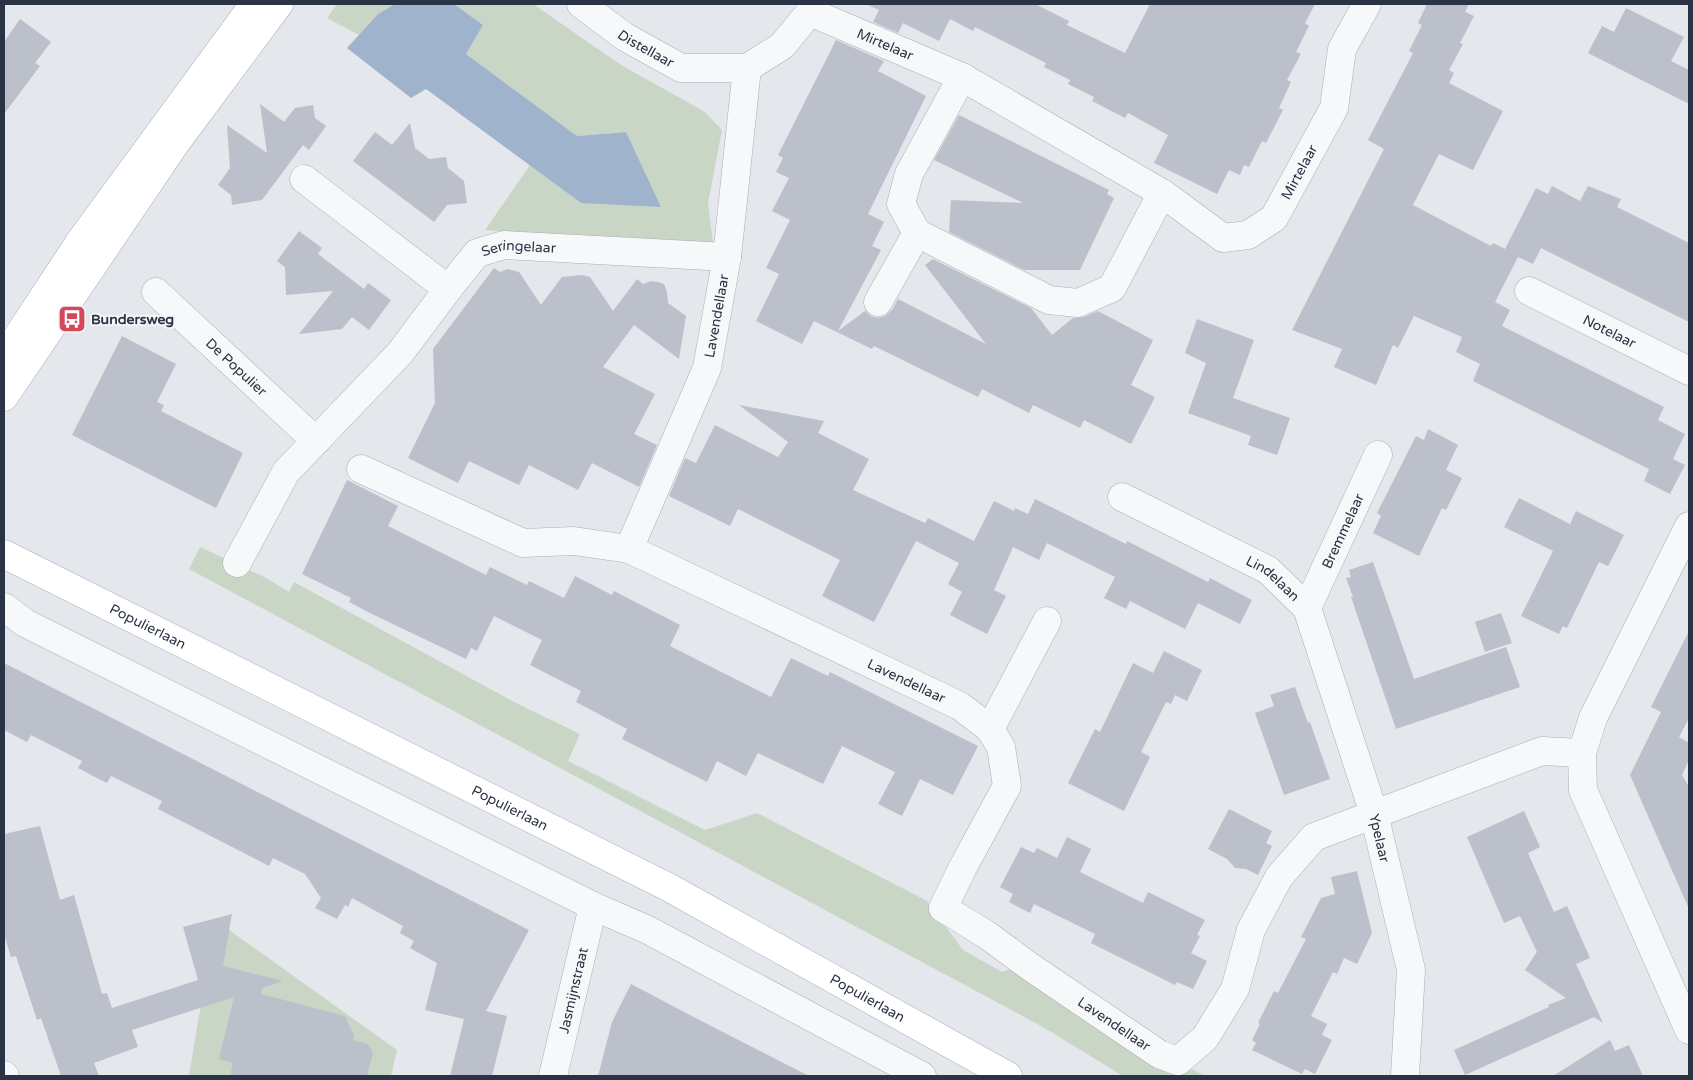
<svg xmlns="http://www.w3.org/2000/svg" width="1693" height="1080" font-family="'Varela Round',sans-serif">
	<style>
		.green { fill: #c9d6c5 }
		.water { fill: #9fb4cc }
		.building { fill: #bbc0ca }
		.lines { fill: none; stroke-linecap: round; stroke-linejoin: round }
		.street-casing { stroke: #a9aeb7; stroke-width: 29 }
		.secondary-casing { stroke: #a9aeb7; stroke-width: 29 }
		.street { stroke: #f7f8fa; stroke-width: 28 }
		.secondary { stroke: #fff; stroke-width: 28 }
		.labels { text-anchor: middle; dominant-baseline: central; stroke-width: 4; stroke-linejoin: round; paint-order: stroke }
		.street-label { font-size: 14px; fill: #2b3445; stroke: #f4f6f9 }
		.poi-label { font-size: 14px; font-weight: bold; fill: #2b3445; stroke: #f4f6f9; text-anchor: start }
	</style>
	<rect width="100%" height="100%" fill="#e4e7ec"/>
	<g class="green">
		<polygon points="337,4 395,4 378,14 359,35 327,18"/>
		<polygon points="454,4 533,4 621,65 705,112 722,130 708,203 713,243 662,242 485,230 530,165 581,203 626,132 577,136 466,54 483,25"/>
		<polygon points="200,547 266,578 289,592 294,582 518,704 580,734 568,761 705,830 757,813 927,901 963,950 1002,972 1020,966 1182,1073 1192,1069 1205,1076 1123,1076 1043,1027 189,569"/>
		<polygon points="215,920 397,1050 391,1076 189,1076"/>
	</g>
	<polygon class="water" points="395,4 454,4 483,25 466,54 577,136 626,132 661,207 581,203 426,89 411,98 347,48 378,14"/>
	<g class="building">
		<polygon points="866,4 1035,4 1069,21 1067,25 1125,53 1150,4 1315,4 1305,23 1309,26 1296,52 1301,54 1287,80 1291,82 1279,108 1283,110 1266,143 1262,141 1249,167 1244,165 1240,175 1229,170 1217,194 1154,163 1168,135 1128,113 1125,118 1092,101 1094,97 1068,84 1070,80 1044,67 1046,63 975,27 973,31 950,19 939,41 903,23 898,33 873,22 879,10"/>
		<polygon points="1427,4 1469,4 1465,12 1474,16 1460,43 1463,44 1449,70 1454,73 1449,83 1503,111 1473,170 1439,154 1413,205 1491,246 1493,243 1505,249 1536,188 1548,194 1552,186 1580,201 1588,186 1621,199 1617,207 1689,243 1689,322 1541,248 1533,264 1518,257 1495,302 1510,310 1502,326 1664,407 1658,420 1685,434 1673,459 1685,465 1670,494 1644,481 1649,469 1473,381 1480,364 1456,352 1462,337 1414,316 1398,348 1393,345 1376,385 1334,367 1342,349 1292,330 1384,149 1368,140 1413,53 1409,51 1422,25 1418,23"/>
		<polygon points="1626,8 1684,37 1671,61 1689,70 1689,104 1588,53 1602,26 1614,32"/>
		<polygon points="20,19 51,42 35,63 40,66 4,114 4,42"/>
		<polygon points="836,40 884,61 878,71 926,96 868,214 884,222 872,246 881,250 838,331 865,311 871,316 878,318 885,316 892,310 898,299 986,344 925,265 933,259 1031,308 1052,335 1073,318 1084,317 1098,311 1153,340 1131,385 1155,397 1131,444 1084,420 1080,428 1033,405 1029,413 982,389 978,397 874,346 872,349 814,321 802,344 756,321 779,274 766,268 790,220 772,211 789,178 776,172 783,158 778,155"/>
		<polygon points="260,104 284,122 295,108 313,105 315,118 326,126 309,150 303,145 262,200 232,205 231,195 218,185 230,168 227,125 267,153"/>
		<polygon points="959,115 1109,190 1107,194 1114,198 1080,270 1024,270 949,232 951,200 1023,203 934,160"/>
		<polygon points="410,123 415,148 429,159 446,157 448,168 464,181 467,203 447,205 434,222 353,161 375,132 392,145"/>
		<polygon points="299,231 322,248 318,254 364,289 368,283 391,300 369,330 352,317 342,329 299,334 333,291 286,295 285,267 277,261"/>
		<polygon points="494,268 500,272 508,269 519,272 541,305 562,277 582,275 590,277 613,311 637,279 643,284 651,281 658,282 664,284 667,292 668,303 686,316 679,359 634,325 603,367 655,394 634,434 657,445 639,487 592,463 578,490 529,465 519,485 469,461 458,483 408,458 435,403 433,349"/>
		<polygon points="1197,319 1254,340 1233,398 1290,418 1277,455 1248,445 1251,436 1188,413 1206,363 1185,353"/>
		<polygon points="122,336 176,364 157,402 164,405 161,411 243,453 216,508 72,435"/>
		<polygon points="739,405 824,421 818,433 869,459 853,490 925,523 922,529 928,518 974,541 994,501 1014,511 1015,508 1028,514 1035,499 1126,544 1127,541 1208,582 1210,578 1252,600 1240,624 1198,603 1185,629 1130,601 1126,609 1104,598 1115,577 1047,543 1039,560 1013,547 994,590 1006,596 987,634 950,615 962,592 948,584 959,563 916,541 874,622 822,596 840,560 738,509 730,526 669,496 685,458 696,463 715,425 778,457 788,442"/>
		<polygon points="1428,429 1458,445 1446,470 1462,478 1446,510 1442,508 1419,556 1373,533 1381,516 1377,513 1416,436 1424,440"/>
		<polygon points="347,480 398,506 388,526 486,575 490,567 527,585 529,581 564,598 575,576 612,595 614,591 680,625 670,646 771,697 791,658 828,676 830,672 978,746 953,795 920,779 902,816 878,804 895,772 842,746 823,784 758,753 746,776 717,761 707,782 622,739 627,729 576,702 581,691 530,665 542,640 494,616 477,651 471,648 466,659 372,614 349,602 351,598 302,574"/>
		<polygon points="1519,498 1570,524 1576,511 1624,535 1608,566 1599,562 1567,628 1563,626 1559,634 1521,616 1553,551 1504,527"/>
		<polygon points="1373,562 1414,679 1506,647 1520,687 1396,729 1351,597 1353,597 1346,578 1351,577 1349,570"/>
		<polygon points="1501,613 1512,643 1485,652 1475,622"/>
		<polygon points="1689,631 1689,718 1679,737 1689,743 1689,760 1682,775 1689,787 1689,909 1630,775 1661,712 1651,707"/>
		<polygon points="1164,651 1202,670 1187,701 1175,695 1171,704 1166,702 1141,752 1150,757 1124,811 1068,783 1095,729 1100,732 1133,663 1153,673"/>
		<polygon points="4,663 529,930 486,1011 507,1016 492,1076 450,1076 464,1019 425,1010 437,963 410,948 414,941 400,933 403,926 352,898 348,907 345,905 337,919 315,908 321,898 305,874 273,858 269,866 158,809 162,801 111,776 107,783 93,776 78,768 82,761 31,735 27,742 4,730"/>
		<polygon points="1295,687 1308,723 1310,722 1330,779 1284,795 1255,713 1274,706 1270,695"/>
		<polygon points="1229,809 1272,831 1266,843 1272,846 1258,875 1246,869 1235,868 1227,859 1208,849"/>
		<polygon points="1524,811 1540,847 1528,853 1554,912 1567,906 1590,958 1576,964 1603,1023 1594,1017 1465,1075 1454,1050 1549,1007 1548,1005 1566,998 1525,970 1537,952 1520,916 1504,923 1467,837"/>
		<polygon points="40,826 60,900 74,895 102,994 107,993 112,1008 198,980 183,927 232,914 223,966 283,981 262,988 261,994 345,1016 354,1036 353,1040 368,1044 373,1053 367,1076 230,1076 233,1063 219,1059 234,997 132,1030 138,1047 94,1063 99,1076 61,1076 41,1018 37,1020 16,956 11,957 4,934 4,834"/>
		<polygon points="1067,837 1091,849 1080,872 1143,903 1148,892 1205,920 1197,935 1200,936 1191,953 1207,961 1193,989 1177,982 1175,985 1091,943 1095,934 1034,904 1030,913 1009,902 1013,894 1000,887 1021,847 1034,853 1037,848 1057,858"/>
		<polygon points="1357,871 1372,933 1357,964 1344,958 1337,974 1333,972 1311,1016 1327,1024 1322,1035 1332,1040 1315,1074 1305,1069 1302,1074 1252,1050 1256,1043 1252,1040 1260,1024 1258,1023 1274,991 1278,993 1306,939 1301,937 1321,898 1335,894 1331,877"/>
		<polygon points="631,984 711,1026 809,1076 598,1076 612,1022"/>
		<polygon points="1610,1040 1615,1051 1629,1045 1643,1076 1553,1076"/>
	</g>
	<g class="lines">
		<defs>
			<g id="street">
				<path id="s1" d="M581 4 625 37 681 68H747L782 46 810 12 814 4"/>
				<path id="s2" d="M810 12 962 77 1162 193 1223 238 1248 235 1274 218 1334 108 1342 49 1367 4"/>
				<polyline points="962,77 909,174 901,204 917,233 1049,300 1078,303 1112,288 1162,193"/>
				<path id="s3" d="M304 179 448 289 477 253 504 245 727 257"/>
				<path id="s4" d="M1529 291 1689 371"/>
				<path id="s5" d="M156 292 316 441"/>
				<polyline points="878,302 917,233"/>
				<path id="s6" d="M361 469 523 543 574 541 629 549 960 706 990 729 1001 747 1007 786 963 867 943 908 987 935 1029 966 1159 1054 1178 1061 1205 1038 1235 989 1251 930 1279 877 1314 837 1542 751 1582 753"/>
				<path id="s7" d="M1122 497 1268 570 1307 608 1374 814 1411 970 1405 1076"/>
				<polyline points="1689,526 1593,718 1582,753 1583,790 1689,1030"/>
				<path id="s8" d="M629 549 707 368 727 257 747 68"/>
				<polyline points="237,563 286,472 400,353 448,289"/>
				<polyline points="4,607 25,623 593,906 648,930 922,1076"/>
				<path id="s9" d="M1307 608 1378 455"/>
				<polyline points="990,729 1047,621"/>
				<polyline points="4,1075 5,1076"/>
				<path id="s10" d="M553 1076 593 906"/>
			</g>
			<g id="secondary">
				<polyline points="4,357 81,240 254,4"/>
				<polyline points="4,397 175,144 279,4"/>
				<path id="s11" d="M4 554 668 887 1008 1076"/>
			</g>
		</defs>
		<use href="#street" class="street-casing"/>
		<use href="#secondary" class="secondary-casing"/>
		<use href="#street" class="street"/>
		<use href="#secondary" class="secondary"/>
	</g>
	<defs>
		<symbol id="bus-square" viewBox="-11 -11 22 22"><rect x="-9" y="-9" width="18" height="18" rx="4" fill="#d1495b" stroke="#f4f6f9"/><path d="M-5-6H5V4H4V6H2V4H-2V6H-4V4H-5ZM-3.5-4V0h7V-4ZM-3.5 1.2v1.5H-2V1.2ZM2 1.2v1.5H3.5V1.2Z" fill="#fff"/></symbol>
	</defs>
	<g fill-rule="evenodd">
		<use href="#bus-square" x="56" y="303" width="32" height="32"/>
	</g>
	<g class="labels">
		<g class="street-label">
			<text stroke="none"><textPath href="#s2" startOffset="82">Mirtelaar</textPath></text>
			<text stroke="none"><textPath href="#s1" startOffset="79">Distellaar</textPath></text>
			<text stroke="none"><textPath href="#s2" startOffset="581">Mirtelaar</textPath></text>
			<text stroke="none"><textPath href="#s3" startOffset="270">Seringelaar</textPath></text>
			<text stroke="none"><textPath href="#s8" startOffset="250">Lavendellaar</textPath></text>
			<text stroke="none"><textPath href="#s4" startOffset="90">Notelaar</textPath></text>
			<text stroke="none"><textPath href="#s5" startOffset="110">De Populier</textPath></text>
			<text stroke="none"><textPath href="#s9" startOffset="85">Bremmelaar</textPath></text>
			<text stroke="none"><textPath href="#s7" startOffset="172">Lindelaan</textPath></text>
			<text stroke="none"><textPath href="#s11" startOffset="161">Populierlaan</textPath></text>
			<text stroke="none"><textPath href="#s6" startOffset="592">Lavendellaar</textPath></text>
			<text stroke="none"><textPath href="#s11" startOffset="566">Populierlaan</textPath></text>
			<text stroke="none"><textPath href="#s7" startOffset="459">Ypelaar</textPath></text>
			<text stroke="none"><textPath href="#s10" startOffset="88">Jasmijnstraat</textPath></text>
			<text stroke="none"><textPath href="#s11" startOffset="971">Populierlaan</textPath></text>
			<text stroke="none"><textPath href="#s6" startOffset="1094">Lavendellaar</textPath></text>
		</g>
		<g class="poi-label">
			<text x="91" y="319">Bundersweg</text>
		</g>
	</g>
	<rect width="1693" height="1080" fill="none" stroke="#2b3445" stroke-width="10"/>
</svg>
